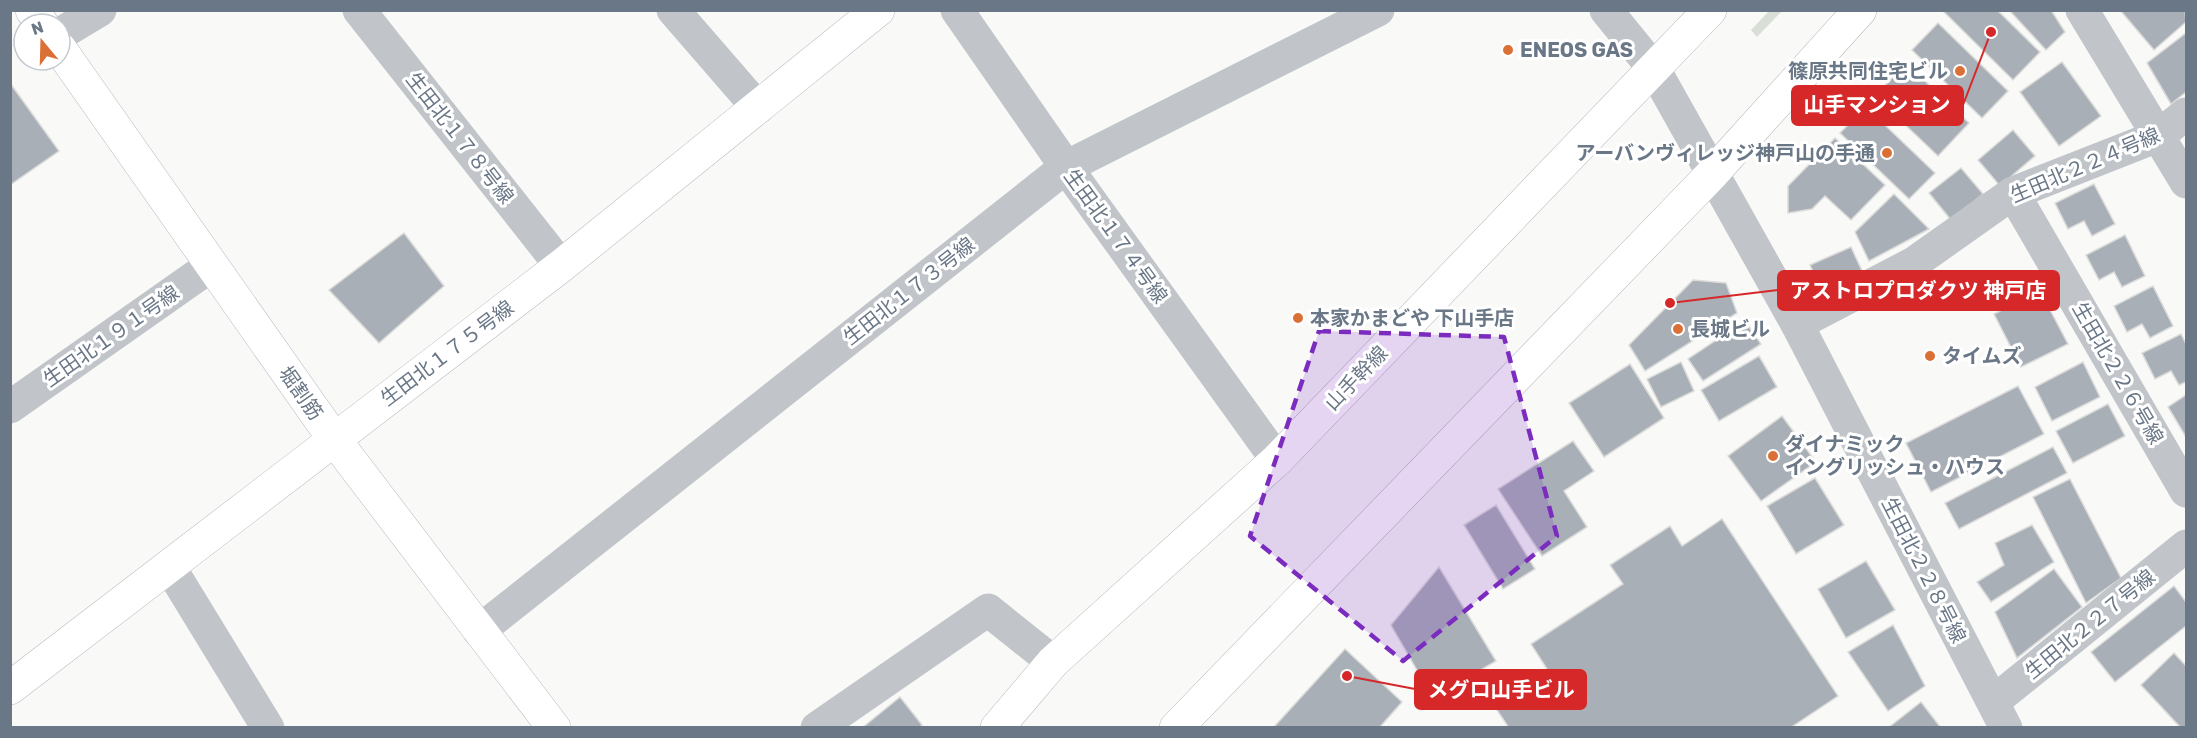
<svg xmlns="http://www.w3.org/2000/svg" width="2197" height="738" font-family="Rubik,'Noto Sans JP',sans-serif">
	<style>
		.green { fill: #d9ded7 }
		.building { fill: #a8afb7; stroke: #dbdcda; stroke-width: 1.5 }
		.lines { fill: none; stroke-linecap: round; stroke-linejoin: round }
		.secondary-casing { stroke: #b6bac0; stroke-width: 34 }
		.primary-casing { stroke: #b5b9be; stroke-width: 34 }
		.street { stroke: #c1c5c9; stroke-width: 33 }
		.secondary { stroke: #fff; stroke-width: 33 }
		.primary { stroke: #fff; stroke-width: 33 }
		.marked { fill: #7b2cbf; fill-opacity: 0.2; stroke: #7b2cbf; stroke-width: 4.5; stroke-dasharray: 12 8; stroke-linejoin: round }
		.poi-dot { fill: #db7036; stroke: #fff; stroke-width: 2 }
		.labels { text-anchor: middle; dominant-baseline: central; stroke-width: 6; stroke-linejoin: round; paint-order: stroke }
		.poi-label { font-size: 20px; font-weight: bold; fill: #6a7787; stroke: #fff; text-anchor: start }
		.street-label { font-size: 20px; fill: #6a7787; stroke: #fff }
		.leader { fill: none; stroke: #d62828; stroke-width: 2 }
		.callout-dot { fill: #d62828; stroke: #fff; stroke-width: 2 }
		.callout { fill: #d62828; stroke: #d62828; stroke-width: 2 }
		.callout-label { font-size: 21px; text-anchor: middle; font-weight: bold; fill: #fff }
	</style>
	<rect width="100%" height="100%" fill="#f9faf8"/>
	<polygon class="green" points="1770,10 1782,11 1757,37 1751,30"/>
	<g class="building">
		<polygon points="1942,10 1997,10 2040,52 2013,80"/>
		<polygon points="2009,10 2051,10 2065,32 2046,50"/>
		<polygon points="2120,10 2185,10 2186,22 2154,50"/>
		<polygon points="1938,23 2008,91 1982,118 1912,50"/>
		<polygon points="2186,33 2186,92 2171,104 2147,63"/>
		<polygon points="2062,62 2101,116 2059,146 2020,92"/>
		<polygon points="1906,63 1969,123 1938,156 1875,96"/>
		<polygon points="10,83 59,151 10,185"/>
		<polygon points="1866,107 1935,173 1909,199 1840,133"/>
		<polygon points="2013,130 2035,156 2000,186 1978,160"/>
		<polygon points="1835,138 1885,185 1851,220 1825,196 1812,209 1788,213 1788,186"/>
		<polygon points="1961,168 1983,194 1951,220 1929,193"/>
		<polygon points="2094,184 2115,224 2092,236 2084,221 2068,229 2055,203"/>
		<polygon points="1894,194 1929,229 1869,261 1855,232"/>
		<polygon points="404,233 444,286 379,343 329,290"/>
		<polygon points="2125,235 2145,276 2122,287 2114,272 2099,280 2086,255"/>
		<polygon points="1851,247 1863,273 1822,292 1810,265"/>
		<polygon points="1693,280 1726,283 1737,313 1645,371 1629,345"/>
		<polygon points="2153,286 2173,326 2150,338 2142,324 2127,332 2114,306"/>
		<polygon points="2040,291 2068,344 2021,367 1994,314"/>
		<polygon points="1745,321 1761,344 1703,381 1688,359"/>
		<polygon points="2181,334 2186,344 2186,382 2179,385 2171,371 2155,379 2142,353"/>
		<polygon points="1759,356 1777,387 1719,421 1701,390"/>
		<polygon points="1681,362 1694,391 1661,407 1647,379"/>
		<polygon points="2083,362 2100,397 2052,421 2035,387"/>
		<polygon points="1630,364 1664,418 1604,457 1569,403"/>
		<polygon points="2018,386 2044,434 1931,492 1906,443"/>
		<polygon points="2186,395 2186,437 2168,407"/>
		<polygon points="2108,404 2125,436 2073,463 2056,431"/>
		<polygon points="1782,416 1816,462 1761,501 1728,456"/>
		<polygon points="1573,441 1594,471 1564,491 1587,527 1542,556 1498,489"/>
		<polygon points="2053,447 2067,473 1959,529 1945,503"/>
		<polygon points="1815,478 1844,525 1796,554 1767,506"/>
		<polygon points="2070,479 2121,578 2086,603 2033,497"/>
		<polygon points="1496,505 1535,569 1503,589 1464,525"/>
		<polygon points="1722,519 1838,696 1790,728 1509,728 1493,704 1547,669 1531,644 1623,584 1610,565 1670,526 1682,546"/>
		<polygon points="2032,525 2054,562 1991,602 1977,582 2004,565 1995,543"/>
		<polygon points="1866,561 1895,610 1846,638 1818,589"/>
		<polygon points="1439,567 1496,661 1433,698 1391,625"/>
		<polygon points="2054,569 2082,607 2017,658 1995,612"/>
		<polygon points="2174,586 2186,602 2186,626 2115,682 2091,652"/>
		<polygon points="1893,625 1925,686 1888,711 1848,652"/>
		<polygon points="1345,649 1402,702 1379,728 1273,728"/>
		<polygon points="2174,653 2186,666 2186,728 2181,728 2141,685"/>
		<polygon points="900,697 922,725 919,728 862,728"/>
		<polygon points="1921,702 1941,728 1888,728"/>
	</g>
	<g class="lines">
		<defs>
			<g id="secondary">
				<polyline points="32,10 42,24"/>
				<polyline points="60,49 334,439 554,728"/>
				<polyline points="10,688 561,266 878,10"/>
			</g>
			<g id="primary">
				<polyline points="997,728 1053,662 1277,460 1710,10"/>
				<polyline points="1176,728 1712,174 1860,10"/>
			</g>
		</defs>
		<use href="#secondary" class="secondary-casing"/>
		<use href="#primary" class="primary-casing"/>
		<g class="street">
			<polyline points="359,10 561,266"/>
			<polyline points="673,10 758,108"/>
			<polyline points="957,10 1066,167 1277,460"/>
			<polyline points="1606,10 1654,69 1797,324 2006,728"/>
			<polyline points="2082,10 2186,182"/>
			<polyline points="60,34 100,10"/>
			<polyline points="2013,193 2186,491"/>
			<polyline points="1797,324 1914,263 2013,193 2158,136 2186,114"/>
			<polyline points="10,407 212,265"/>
			<polyline points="169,566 268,728"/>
			<polyline points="479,631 1066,167 1378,10"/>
			<polyline points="1993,702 2186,546"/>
			<polyline points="817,728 988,610 1053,662"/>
		</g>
		<use href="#secondary" class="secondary"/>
		<use href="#primary" class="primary"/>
	</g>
	<path class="marked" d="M1319 331 1504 337 1557 536 1403 661 1250 536Z"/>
	<g class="poi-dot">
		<circle cx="1508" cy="50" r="6"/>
		<circle cx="1960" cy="71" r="6"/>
		<circle cx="1887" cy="153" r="6"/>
		<circle cx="1298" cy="318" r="6"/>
		<circle cx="1678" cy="329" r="6"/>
		<circle cx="1930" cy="356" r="6"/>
		<circle cx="1773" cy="456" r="6"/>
	</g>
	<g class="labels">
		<g class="poi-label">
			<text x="1520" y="50">ENEOS GAS</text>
			<text x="1948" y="71" text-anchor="end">篠原共同住宅ビル</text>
			<text x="1875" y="153" text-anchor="end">アーバンヴィレッジ神戸山の手通</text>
			<text x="1310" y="318">本家かまどや 下山手店</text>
			<text x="1690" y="329">長城ビル</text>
			<text x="1942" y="356">タイムズ</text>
			<text x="1785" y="444">ダイナミック<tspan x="1785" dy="23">イングリッシュ・ハウス</tspan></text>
		</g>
		<g class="street-label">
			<text transform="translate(460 138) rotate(52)">生田北１７８号線</text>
			<text transform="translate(2085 165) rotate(-23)">生田北２２４号線</text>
			<text transform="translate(1116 236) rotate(54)">生田北１７４号線</text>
			<text transform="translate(909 291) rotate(-38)">生田北１７３号線</text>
			<text transform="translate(111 336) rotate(-35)">生田北１９１号線</text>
			<text transform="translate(447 353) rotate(-37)">生田北１７５号線</text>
			<text transform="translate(2118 373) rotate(60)">生田北２２６号線</text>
			<text transform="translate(1356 378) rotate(-46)">山手幹線</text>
			<text transform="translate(301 393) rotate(55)">堀割筋</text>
			<text transform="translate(1924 570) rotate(63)">生田北２２８号線</text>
			<text transform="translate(2090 624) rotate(-39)">生田北２２７号線</text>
		</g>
	</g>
	<path class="leader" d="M1991 32L1963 105M1670 303L1778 290M1347 676L1415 689"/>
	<g class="callout-dot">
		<circle cx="1991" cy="32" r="6"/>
		<circle cx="1670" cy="303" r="6"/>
		<circle cx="1347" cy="676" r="6"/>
	</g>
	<g class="callout">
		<rect x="1792" y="86" width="171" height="39" rx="6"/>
		<rect x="1778" y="271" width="281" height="39" rx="6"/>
		<rect x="1415" y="670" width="171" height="39" rx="6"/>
	</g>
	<g class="callout-label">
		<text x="1877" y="112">山手マンション</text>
		<text x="1918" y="298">アストロプロダクツ 神戸店</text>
		<text x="1501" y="697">メグロ山手ビル</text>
	</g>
	<rect width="2197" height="738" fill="none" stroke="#6a7787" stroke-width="24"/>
	<g transform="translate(42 42) rotate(341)"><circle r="28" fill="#ffffff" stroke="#c3c9cf" stroke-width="1.5"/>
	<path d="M0-4.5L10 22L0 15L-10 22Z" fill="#db7036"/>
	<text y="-9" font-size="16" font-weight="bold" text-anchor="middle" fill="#6a7787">N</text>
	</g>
</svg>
